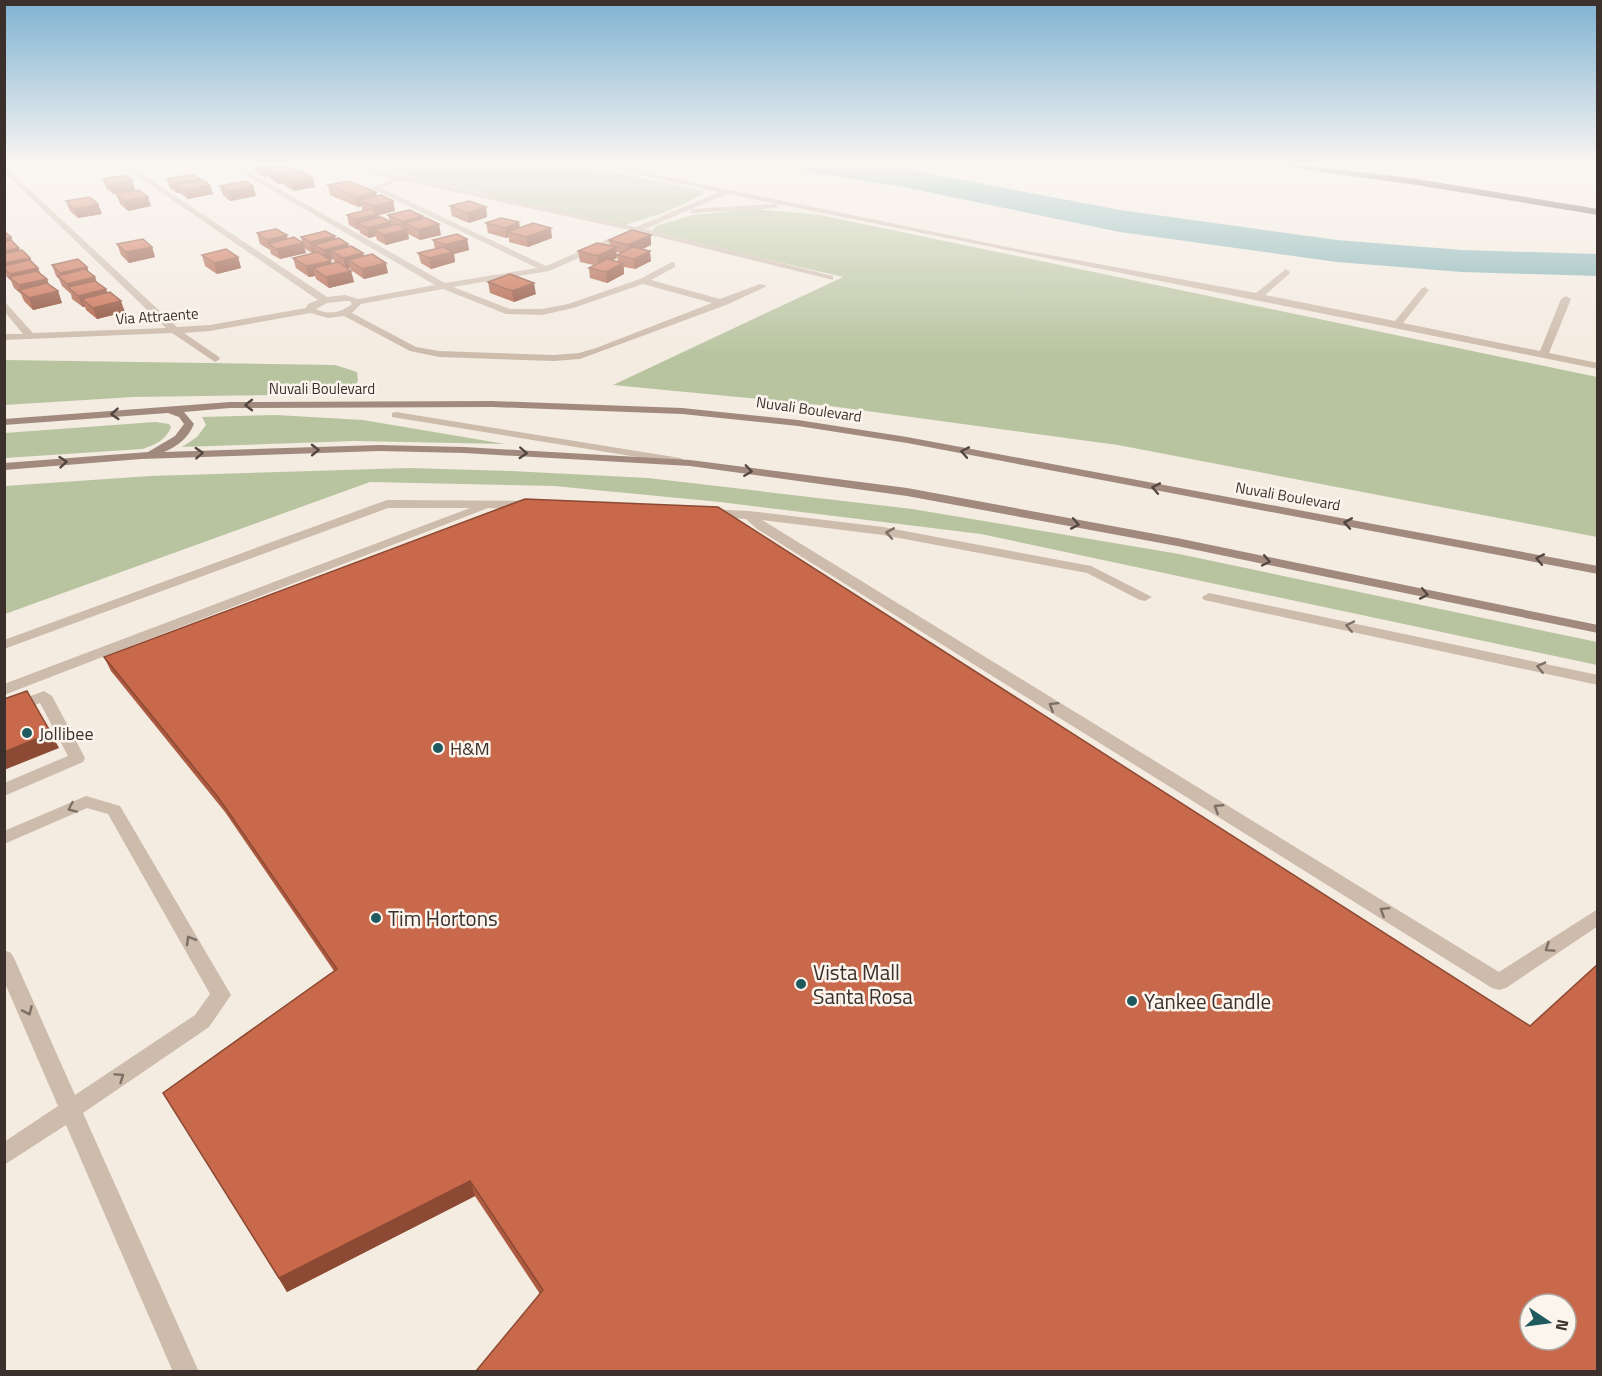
<svg xmlns="http://www.w3.org/2000/svg" width="1602" height="1376" font-family="'Titillium Web',sans-serif">
	<style>
		.green { fill: #b8c4a0 }
		.lines { fill: none; stroke-linecap: round; stroke-linejoin: round }
		.river { fill: #7fb0b2; fill-rule: evenodd }
		.lane { fill: #cdbbac; fill-rule: evenodd }
		.street { fill: #cdbbac; fill-rule: evenodd }
		.secondary { fill: #a18a7d; fill-rule: evenodd }
		.highway { fill: #5c4a42; fill-rule: evenodd }
		.wall { fill: #ac5a40; fill-rule: evenodd }
		.shaded-wall { fill: #8c4a34 }
		.building { fill: #c8694b; stroke: #8c4a34; stroke-width: 1.5; fill-rule: evenodd }
		.oneway { stroke: #544640 }
		.oneway2 { stroke: #7d6f65 }
		.poi-dot { fill: #1f5a5e; stroke: #fbf5ee; stroke-width: 2 }
		.labels { text-anchor: middle; dominant-baseline: central; stroke-width: 5; stroke-linejoin: round; paint-order: stroke }
		.far-street-label { font-size: 15px; fill: #3b302b; stroke: #fbf5ee }
		.poi-label { font-size: 18px; fill: #3b302b; stroke: #fbf5ee; text-anchor: start }
		.near-poi-label { font-size: 21px; fill: #3b302b; stroke: #fbf5ee; text-anchor: start }
	</style>
	<rect width="100%" height="100%" fill="#f4ebe1"/>
	<g class="green">
		<polygon points="357,164 573,164 704,191 704,194 666,212 622,226"/>
		<polygon points="754,209 820,215 1597,377 1597,537 1118,445 830,406 613,385 843,277 662,235 652,231 656,226 693,215"/>
		<polygon points="5,360 335,365 357,372 358,381 349,394 133,397 5,405"/>
		<polygon points="276,415 363,420 505,444 355,441 182,447 197,437 206,425 202,417"/>
		<path d="M155 422 169 424 171 427C166 440 155 445 142 449L5 458V433Z"/>
		<polygon points="409,468 511,471 648,478 912,509 1179,554 1597,642 1597,665 981,534 720,502 554,486 370,482 5,614 5,486 150,476"/>
	</g>
	<g class="lines">
		<polygon class="river" points="800,164 878,164 1120,210 1337,240 1462,250 1598,254 1598,276 1462,272 1337,262 1120,232 903,187 815,173 804,171"/>
		<g class="lane">
			<polygon points="396,412 680,458 686,461 680,464 392,417 392,413"/>
			<polygon points="387,500 528,501 534,505 528,509 488,508 4,695 4,684 470,508 388,508 4,649 4,640"/>
			<polygon points="708,509 749,511 883,527 1091,566 1152,597 1145,601 1140,600 1087,573 883,535 762,520 1499,972 1598,909 1598,926 1506,988 1499,990 1492,988 757,529 746,519 704,516 702,513"/>
			<polygon points="1209,593 1598,675 1598,685 1204,600 1202,597"/>
			<polygon points="44,691 52,696 85,758 83,762 4,796 4,783 68,756 40,703 4,717 4,706"/>
			<polygon points="86,796 120,806 231,995 209,1027 83,1113 199,1372 173,1372 66,1125 4,1165 4,1142 58,1106 4,981 4,950 11,953 14,958 75,1095 195,1015 210,994 108,814 87,808 4,844 4,831"/>
		</g>
		<path class="street" d="M120 164H127L327 297 345 295 358 299 435 285 227 164H235L445 283 537 268 371 188 393 179 337 164H348L636 227 719 192 592 164H604L1017 249 1256 293 1286 269 1290 272 1289 274 1265 295 1395 321 1422 288 1425 287 1429 290 1403 323 1540 351 1561 299 1566 296 1571 299 1549 353 1598 363V369L728 194 691 209 775 204 779 206 775 208 694 213H691V209L645 229 833 276V280L638 232 549 271 453 287 510 309H542L568 304 640 279 672 262 675 263V267L651 280 720 299 760 284 767 286 726 305 580 359 554 361 439 357 410 351 344 316 328 318 310 313 210 331 184 333 219 357 220 359 215 362 172 333 4 340V334H23L4 311V301L33 333 166 328 4 172V166L177 327 210 325 306 308 308 304 318 300ZM401 180 629 230 546 266 381 188ZM643 284 712 303 596 348 579 353 554 355 439 351 416 347 352 313 361 304 443 289 506 314 542 315 573 308ZM345 301H350L352 304C341 313 328 315 316 309L327 303Z"/>
		<path class="secondary" d="M493 401 682 408 798 420 907 437 1598 566V574L907 443 798 426 682 414 493 407 230 408 184 412 194 424C188 438 178 446 164 452L379 445 464 447 690 460 907 488 1177 538 1598 625V633L1177 546 907 496 690 466 464 453 379 451 141 459 4 470V463L148 452 175 436 184 424 179 417 168 413 4 425V419L230 402Z"/>
		<polygon class="highway" points="1274,164 1295,164 1417,179 1598,209 1598,215 1417,185 1278,166"/>
	</g>
	<g class="wall">
		<polygon points="253,164 283,164 283,165 298,172 315,187 294,191 284,185 284,183 279,184 269,178 269,176 264,177 255,171"/>
		<polygon points="103,179 132,180 135,190 113,194 106,188"/>
		<polygon points="167,179 200,179 200,180 210,185 213,194 188,199 180,193 177,193 170,188"/>
		<polygon points="328,185 377,196 393,201 395,211 379,215 380,218 390,222 388,215 423,218 441,235 420,240 408,234 409,239 386,245 377,240 376,236 369,238 360,233 359,229 358,230 349,225 347,215 364,211 362,210 362,206 358,207 330,195"/>
		<polygon points="220,186 253,186 256,196 230,201 223,195"/>
		<polygon points="116,194 151,206 128,211 120,204"/>
		<polygon points="66,201 98,204 102,214 78,218 70,211"/>
		<polygon points="450,206 486,207 487,217 469,223 452,216"/>
		<polygon points="519,222 520,228 552,238 528,247 509,242 509,237 506,238 488,233 486,223"/>
		<polygon points="4,231 11,237 13,242 20,251 30,258 31,261 40,273 47,279 49,285 58,291 62,303 33,310 24,301 21,294 14,288 11,281 7,277 4,272"/>
		<path d="M257 233 302 242 301 237 335 239 348 244 349 247 363 253 364 256 388 273 364 279 351 270 350 268H347L351 271 354 282 329 288 316 279 315 276 309 277 296 268 293 258 316 253 315 252 312 253 304 248 306 253 280 259 271 254 270 250 260 244ZM333 259 334 261 336 263 331 264 329 260Z"/>
		<polygon points="467,239 469,250 454,254 455,262 431,269 421,263 418,253 435,249 433,240"/>
		<path d="M609 240 651 245 643 249 651 261 635 269 624 267V274L607 283 590 278 589 268 594 265 580 262 578 251 610 246ZM616 252 621 253 617 255 618 262 612 260 617 258Z"/>
		<polygon points="117,244 152,247 155,257 129,263 121,255"/>
		<polygon points="202,255 238,257 241,268 217,274 205,266"/>
		<polygon points="52,265 87,267 89,273 96,282 106,289 107,293 125,312 97,319 86,310 85,307 83,307 72,299 71,294 62,286 59,279 56,276"/>
		<polygon points="488,282 536,294 514,302 490,293"/>
		<polygon points="104,657 1598,1371 540,1294 475,1196 287,1292 163,1093 334,971 225,812 111,671"/>
	</g>
	<g class="shaded-wall">
		<polygon points="283,164 285,173 267,169 269,176 264,177 262,167"/>
		<polygon points="298,171 300,180 282,175 284,183 279,184 277,175"/>
		<polygon points="313,178 315,187 294,191 292,182"/>
		<polygon points="200,179 202,186 210,185 213,194 188,199 185,190 178,184 180,193 177,193 174,184"/>
		<polygon points="132,180 135,190 113,194 109,185"/>
		<polygon points="253,186 256,196 230,201 228,191"/>
		<polygon points="376,192 378,202 360,200 362,206 358,207 356,197"/>
		<polygon points="148,197 151,206 128,211 124,201"/>
		<polygon points="393,201 395,211 379,215 381,224 358,223 359,229 358,230 355,219 375,215 373,206"/>
		<polygon points="98,204 102,214 78,218 74,209"/>
		<polygon points="486,207 487,217 469,223 467,213"/>
		<polygon points="423,216 425,226 405,223 406,229 407,229 409,239 386,245 384,235 403,230 402,222"/>
		<polygon points="391,222 393,232 374,230 376,236 369,238 367,228"/>
		<polygon points="519,222 520,233 508,232 509,237 506,238 505,228"/>
		<polygon points="439,224 441,235 420,240 418,230"/>
		<polygon points="551,228 552,238 528,247 526,237"/>
		<polygon points="287,235 289,246 268,244 270,250 267,240"/>
		<polygon points="651,235 651,245 629,255 628,245"/>
		<polygon points="335,236 337,246 314,245 315,252 312,253 310,242"/>
		<polygon points="11,237 15,248 4,250 4,239"/>
		<polygon points="467,239 469,250 454,254 455,262 431,269 429,258 445,254 444,245"/>
		<polygon points="303,243 306,253 280,259 277,249"/>
		<polygon points="348,244 351,254 331,251 333,259 326,261 323,250"/>
		<polygon points="152,247 155,257 129,263 126,252"/>
		<polygon points="616,247 617,258 599,267 598,256"/>
		<polygon points="19,248 23,258 4,262 4,251"/>
		<polygon points="650,251 651,261 635,269 634,259"/>
		<polygon points="363,253 365,264 348,260 350,268 346,269 343,258"/>
		<polygon points="238,257 241,268 217,274 214,263"/>
		<polygon points="30,258 34,269 4,268 4,263"/>
		<polygon points="331,261 333,271 313,268 315,276 309,277 306,266"/>
		<polygon points="386,263 388,273 364,279 362,269"/>
		<polygon points="623,263 624,274 607,283 606,272"/>
		<polygon points="87,267 91,278 63,280 60,273"/>
		<polygon points="38,268 43,279 13,280 10,274"/>
		<polygon points="351,271 354,282 329,288 326,277"/>
		<polygon points="95,277 99,288 69,288 67,284"/>
		<polygon points="47,279 51,290 22,292 19,285"/>
		<polygon points="534,283 536,294 514,302 512,291"/>
		<polygon points="106,289 110,300 82,299 85,307 83,307 78,296"/>
		<polygon points="58,291 62,303 33,310 29,298"/>
		<polygon points="121,301 125,312 97,319 93,308"/>
		<polygon points="51,733 59,748 4,770 4,752"/>
		<polygon points="470,1181 475,1196 287,1292 279,1278"/>
	</g>
	<g class="building">
		<polygon points="256,164 281,164 262,167"/>
		<polygon points="288,165 298,171 277,175 267,169"/>
		<polygon points="303,171 313,178 292,182 282,175"/>
		<polygon points="193,174 200,179 174,184 167,179"/>
		<polygon points="125,175 132,180 109,185 103,179"/>
		<polygon points="203,180 210,185 185,190 178,184"/>
		<polygon points="246,181 253,186 228,191 220,186"/>
		<polygon points="348,181 376,192 356,197 328,185"/>
		<polygon points="139,190 148,197 124,201 116,194"/>
		<polygon points="381,195 393,201 373,206 360,200"/>
		<polygon points="90,197 98,204 74,209 66,201"/>
		<polygon points="469,201 486,207 467,213 450,206"/>
		<polygon points="370,209 379,214 355,219 347,215"/>
		<polygon points="409,210 423,216 402,222 388,215"/>
		<polygon points="381,217 391,222 367,228 358,223"/>
		<polygon points="426,218 439,224 418,230 405,223"/>
		<polygon points="501,218 519,222 505,228 486,223"/>
		<polygon points="533,223 551,228 526,237 508,232"/>
		<polygon points="398,224 407,229 384,235 374,230"/>
		<polygon points="276,229 287,235 267,240 257,233"/>
		<polygon points="632,230 651,235 628,245 609,240"/>
		<polygon points="4,231 11,237 4,239"/>
		<polygon points="325,231 335,236 310,242 301,237"/>
		<polygon points="457,234 467,239 444,245 433,240"/>
		<polygon points="294,237 303,243 277,249 268,244"/>
		<polygon points="339,238 348,244 323,250 314,245"/>
		<polygon points="143,239 152,247 126,252 117,244"/>
		<polygon points="11,240 19,248 4,251 4,242"/>
		<polygon points="597,243 616,247 598,256 578,251"/>
		<polygon points="351,246 363,253 343,258 331,251"/>
		<polygon points="443,247 453,252 429,258 418,253"/>
		<polygon points="633,247 650,251 634,259 617,255"/>
		<polygon points="226,249 238,257 214,263 202,255"/>
		<polygon points="22,250 30,258 4,263 4,254"/>
		<polygon points="318,252 331,261 306,266 293,258"/>
		<polygon points="372,254 386,263 362,269 348,260"/>
		<polygon points="78,259 87,267 60,273 52,265"/>
		<polygon points="607,259 623,263 606,272 589,268"/>
		<polygon points="30,260 38,268 10,274 4,268 4,266"/>
		<polygon points="338,262 351,271 326,277 313,268"/>
		<polygon points="85,269 95,277 67,284 58,276"/>
		<polygon points="37,271 47,279 19,285 9,277"/>
		<polygon points="510,274 534,283 512,291 488,282"/>
		<polygon points="95,281 106,289 78,296 68,287"/>
		<polygon points="47,283 58,291 29,298 19,290"/>
		<polygon points="110,292 121,301 93,308 82,299"/>
		<path d="M525 499 718 507 1530 1026 1598 964V1371H476L543 1290 470 1181 279 1278 163 1093 337 969 218 797 104 657ZM1530 1304H1566V1340H1530Z"/>
		<polygon points="27,691 51,733 4,752 4,699"/>
	</g>
	<defs><path id="oneway-chevron" d="M-2-3.5L2.5 0L-2 3.5" fill="none" stroke-width="1.6" stroke-linecap="round" stroke-linejoin="round" transform="scale(1.5)"/></defs>
	<g class="oneway">
		<use href="#oneway-chevron" transform="translate(249 405) rotate(180)"/>
		<use href="#oneway-chevron" transform="translate(115 414) rotate(176)"/>
		<use href="#oneway-chevron" transform="translate(315 450) rotate(-1)"/>
		<use href="#oneway-chevron" transform="translate(965 452) rotate(-169)"/>
		<use href="#oneway-chevron" transform="translate(199 453) rotate(-3)"/>
		<use href="#oneway-chevron" transform="translate(523 453) rotate(3)"/>
		<use href="#oneway-chevron" transform="translate(63 462) rotate(-5)"/>
		<use href="#oneway-chevron" transform="translate(748 471) rotate(8)"/>
		<use href="#oneway-chevron" transform="translate(1156 488) rotate(-169)"/>
		<use href="#oneway-chevron" transform="translate(1348 523) rotate(-170)"/>
		<use href="#oneway-chevron" transform="translate(1075 524) rotate(11)"/>
		<use href="#oneway-chevron" transform="translate(1540 559) rotate(-169)"/>
		<use href="#oneway-chevron" transform="translate(1266 561) rotate(12)"/>
		<use href="#oneway-chevron" transform="translate(1424 594) rotate(11)"/>
	</g>
	<g class="oneway2">
		<use href="#oneway-chevron" transform="translate(890 533) rotate(-170)"/>
		<use href="#oneway-chevron" transform="translate(1350 626) rotate(-168)"/>
		<use href="#oneway-chevron" transform="translate(1541 667) rotate(-167)"/>
		<use href="#oneway-chevron" transform="translate(1053 706) rotate(-148)"/>
		<use href="#oneway-chevron" transform="translate(72 808) rotate(156)"/>
		<use href="#oneway-chevron" transform="translate(1218 808) rotate(-148)"/>
		<use href="#oneway-chevron" transform="translate(1384 911) rotate(-148)"/>
		<use href="#oneway-chevron" transform="translate(190 940) rotate(-120)"/>
		<use href="#oneway-chevron" transform="translate(1549 948) rotate(146)"/>
		<use href="#oneway-chevron" transform="translate(28 1011) rotate(66)"/>
		<use href="#oneway-chevron" transform="translate(120 1077) rotate(-34)"/>
	</g>
	<linearGradient id="sky" x2="0" y2="1"><stop stop-color="#7eb2d2"/><stop offset="0.46" stop-color="#faf6f2"/><stop offset="1" stop-color="#faf6f2" stop-opacity="0"/></linearGradient>
	<rect width="1602" height="356" fill="url(#sky)"/>
	<g class="poi-dot">
		<circle cx="27" cy="733" r="6"/>
		<circle cx="438" cy="748" r="6"/>
		<circle cx="376" cy="918" r="6"/>
		<circle cx="801" cy="984" r="6"/>
		<circle cx="1132" cy="1001" r="6"/>
	</g>
	<g class="labels">
		<g class="far-street-label">
			<text transform="translate(157 316) rotate(-4)">Via Attraente</text>
			<text x="322" y="388">Nuvali Boulevard</text>
			<text transform="translate(809 409) rotate(8)">Nuvali Boulevard</text>
			<text transform="translate(1288 496) rotate(10)">Nuvali Boulevard</text>
		</g>
		<g class="poi-label">
			<text x="39" y="733">Jollibee</text>
			<text x="450" y="748">H&amp;M</text>
		</g>
		<g class="near-poi-label">
			<text x="388" y="918">Tim Hortons</text>
			<text x="813" y="972">Vista Mall<tspan x="813" dy="24">Santa Rosa</tspan></text>
			<text x="1144" y="1001">Yankee Candle</text>
		</g>
	</g>
	<rect width="1602" height="1376" fill="none" stroke="#3b302b" stroke-width="12"/>
	<g transform="translate(1548 1322) rotate(103)"><circle r="28" fill="#fbf5ee" stroke="#aea6a0" stroke-width="1.5"/>
	<path d="M0-4.5L10 22L0 15L-10 22Z" fill="#1f5a5e"/>
	<text y="-9" font-size="16" font-weight="bold" text-anchor="middle" fill="#3b302b">N</text>
	</g>
</svg>
